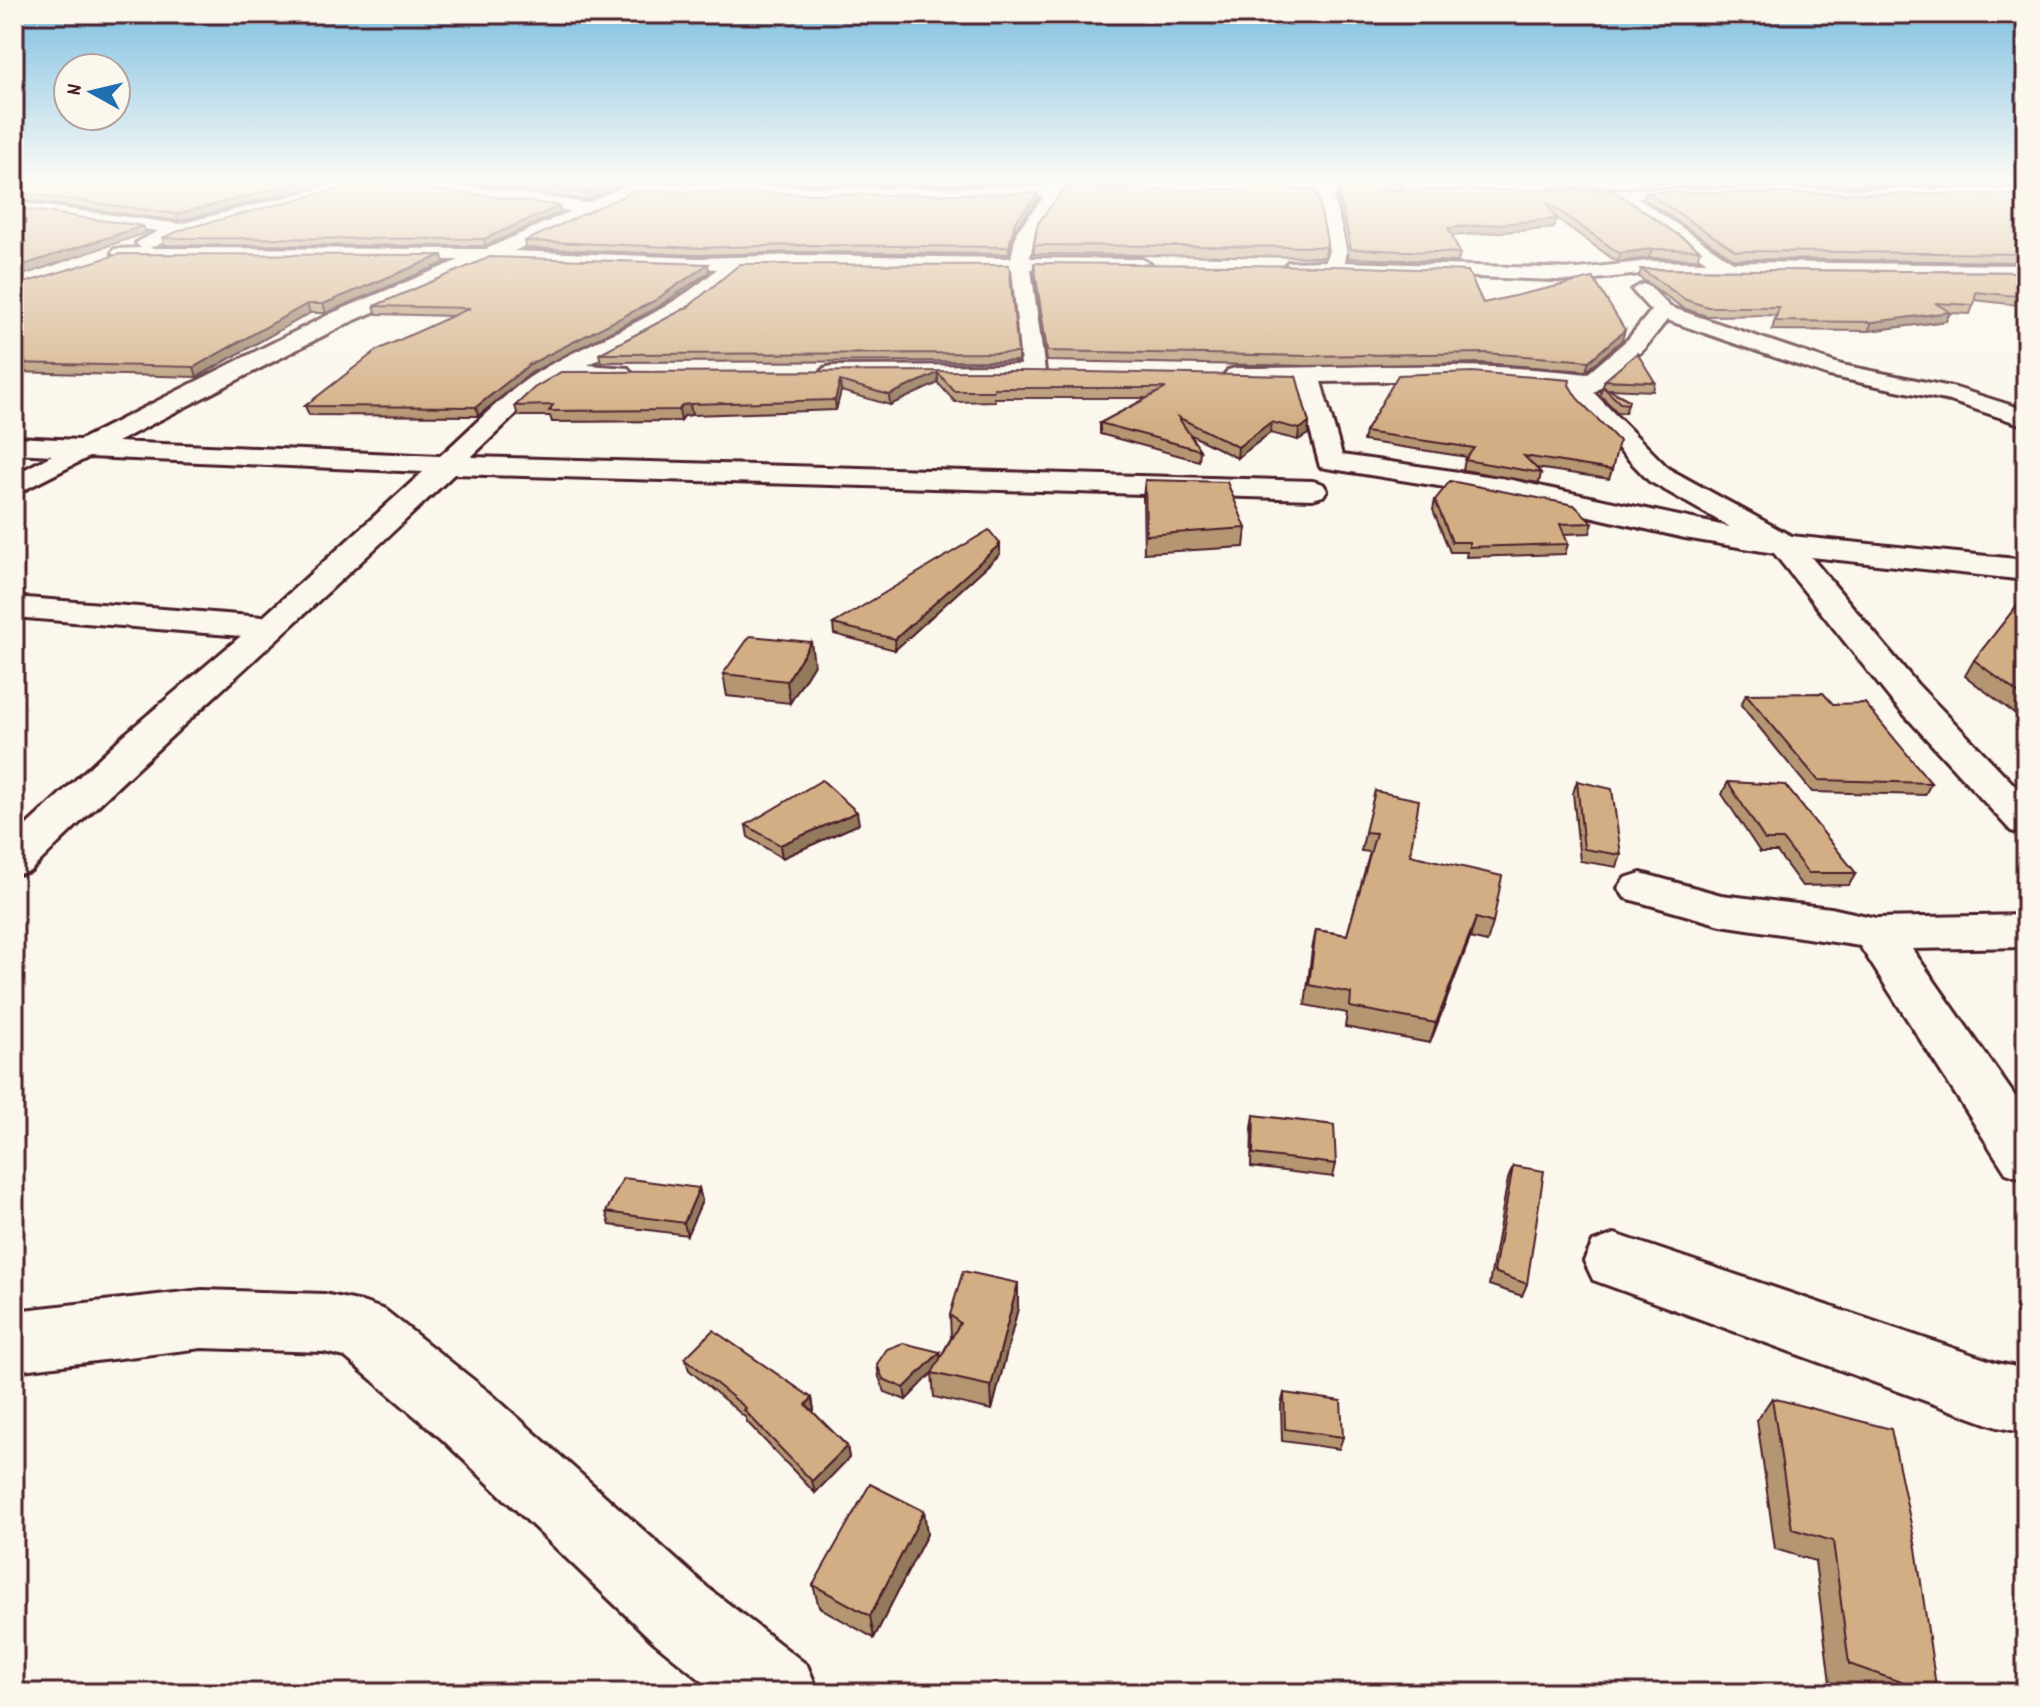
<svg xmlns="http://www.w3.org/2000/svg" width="2040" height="1707" font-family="Dekko,sans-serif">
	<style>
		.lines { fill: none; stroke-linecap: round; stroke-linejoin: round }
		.minor-casing { stroke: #4a1f2b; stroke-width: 6 }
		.minor { fill: #fbf7ec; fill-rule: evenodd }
		.wall { fill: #b59672; stroke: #4a1f2b; stroke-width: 2 }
		.shaded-wall { fill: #947a5d; stroke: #4a1f2b; stroke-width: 2 }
		.building { fill: #d3ae85; stroke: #4a1f2b; stroke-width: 2 }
	</style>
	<rect width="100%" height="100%" fill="#fbf7ec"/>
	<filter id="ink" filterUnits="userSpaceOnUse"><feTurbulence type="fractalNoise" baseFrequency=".0125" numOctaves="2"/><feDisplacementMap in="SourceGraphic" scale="16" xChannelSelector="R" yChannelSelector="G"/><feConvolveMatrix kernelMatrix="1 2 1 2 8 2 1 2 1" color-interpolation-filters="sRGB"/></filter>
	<g filter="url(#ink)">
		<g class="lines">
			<defs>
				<g id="minor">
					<path d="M341 183H366L364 186 186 233 149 248 486 249 571 211 477 197 379 188 371 183 477 187 587 203 632 183 879 188 1047 187 1046 183H1062L1063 187 1126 189V195L1120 197H1060L1035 231 1030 258 1142 259 1152 265 1142 271 1031 269 1045 371 1041 376 832 380 824 378 820 373 824 368 832 366 1021 365 1012 269 740 268 688 312 588 365 628 368 632 373 628 378 562 379 535 396 471 457 1313 481 1323 484 1327 490 1323 496 1313 499 454 474C314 608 168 735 30 871L14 875V837L124 735 241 636 14 617V597L263 617 423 472 89 457 14 495V475L52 455 14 453V437L80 440 330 314 459 260 121 259 112 253 114 249 141 248 136 243 158 231 14 212V202L180 224ZM634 194 1044 197 1017 231 1011 258 799 255 699 258 514 251ZM491 261 717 269C667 314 605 335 548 366 508 388 474 426 440 456L117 442 346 324Z"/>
					<polygon points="1314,183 1396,185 1404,190 1396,195 1333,195 1347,250 1345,262 1578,269 1649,261 1707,262 1614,197 1557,197 1551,195 1551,189 2026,189 2026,199 1636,197 1733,262 2026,265 2026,277 1649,273 1578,281 1288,270 1285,266 1288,262 1326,261 1329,250 1317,195 1257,195 1249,190 1257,185"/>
					<path d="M1642 284 1649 286 1670 307 1842 365 1956 388 2026 410V426L1950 401 1829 376 1667 320 1644 349 1594 393 1669 469 1791 536 2026 560V580L1811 557 1917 684 2026 797V835L2011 831 1891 700 1774 553 1685 538 1507 497 1320 467 1297 382H1236L1228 380 1224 375 1228 370 1236 368C1353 368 1470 360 1587 374L1628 339 1651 311 1632 290ZM1460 380 1572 387 1569 392 1577 405 1649 481 1730 527 1507 479 1342 455 1321 382Z"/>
					<polygon points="1641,873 1721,895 1831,908 1876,918 2026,915 2026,947 1912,949 2026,1112 2026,1180 2006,1173 1860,946 1721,925 1625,898 1618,888 1625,878"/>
					<polygon points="1615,1234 1997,1363 2026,1369 2026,1433 1997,1427 1593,1280 1584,1261 1593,1242"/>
					<polygon points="202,1290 324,1294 362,1302 385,1310 490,1393 708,1588 807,1665 819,1693 717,1693 654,1642 442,1439 345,1357 324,1352 202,1348 14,1371 14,1311"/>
				</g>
			</defs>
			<use href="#minor" class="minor-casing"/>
			<use href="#minor" class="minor"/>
		</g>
		<g class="wall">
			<polygon points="14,183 330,183 179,221 14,199"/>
			<polygon points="431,183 626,183 587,200 477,184"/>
			<polygon points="763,183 1044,183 1043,184 879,185"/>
			<polygon points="1064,183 1153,183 1065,184"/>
			<polygon points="1637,183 2026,183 2026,186"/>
			<polygon points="377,185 559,206 560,212 485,246 165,245 162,238"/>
			<polygon points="1338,189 1614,191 1700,250 1697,259 1649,258 1617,262 1556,218 1554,228 1452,236 1460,253 1458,262 1349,258 1337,197"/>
			<polygon points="1646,192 2026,195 2026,262 1734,259 1644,199"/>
			<polygon points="1038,199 1015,229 1009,254 799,252 699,255 526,248 525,241"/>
			<polygon points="1327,241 1325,257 1034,254 1034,245"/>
			<polygon points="444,263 326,313 310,313 197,377 14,372 14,286"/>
			<polygon points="1034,263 1483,303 1622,340 1586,371 1482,363 1307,366 1047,361 1034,272"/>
			<polygon points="708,264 709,272 655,309 532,372 478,416 309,415 305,406 453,316 377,314 374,306"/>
			<polygon points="1641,269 2026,272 2026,306 1975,300 1970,314 1950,313 1946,321 1868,331 1772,330 1776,315 1706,316 1683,308 1639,277"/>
			<polygon points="688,307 1018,353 1018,361 601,362 599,354"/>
			<polygon points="561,372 1296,376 1309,423 1308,434 1298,440 1270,433 1237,458 1189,434 1200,450 1199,461 1100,434 1100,423 1147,398 994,398 995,401 955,402 938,383 890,405 841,391 836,410 692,415 684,416 681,421 552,422 550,416 518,416 515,406"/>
			<polygon points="1605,380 1655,382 1653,391 1609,389 1629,400 1625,413 1617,412 1600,395"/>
			<polygon points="1569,385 1612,470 1609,479 1536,468 1541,473 1539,483 1463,470 1465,460 1467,457 1363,441 1365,432"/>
			<polygon points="1145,480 1246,528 1244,547 1144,553 1143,497"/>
			<polygon points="1435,500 1593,523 1590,533 1564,534 1568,544 1565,554 1466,557 1467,552 1450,552 1433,510"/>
			<polygon points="1000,554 895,650 834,634 833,624"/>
			<polygon points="2026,594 2026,722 1965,676 1974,660"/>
			<polygon points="814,664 790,703 727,696 723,674"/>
			<polygon points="1746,694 1833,704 1931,783 1925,795 1812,792 1741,705"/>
			<polygon points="1577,781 1621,855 1617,867 1580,861 1573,793"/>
			<polygon points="1728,782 1856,873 1849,885 1802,886 1777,852 1760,852 1722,794"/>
			<polygon points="1375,791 1410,855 1493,923 1487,942 1470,938 1430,1043 1345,1027 1347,1013 1305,1005 1312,950 1316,930 1347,935 1370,852 1361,851"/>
			<polygon points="859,824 782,858 748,837 746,825"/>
			<polygon points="1254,1115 1336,1164 1333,1177 1251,1167 1252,1128"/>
			<polygon points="1513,1166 1527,1284 1522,1296 1489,1285 1508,1179"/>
			<polygon points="699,1188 702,1201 687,1235 610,1225 606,1212"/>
			<polygon points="1018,1308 992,1410 934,1397 932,1373 906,1400 885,1392 879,1377 877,1364 940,1352 940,1358 951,1338 950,1315"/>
			<polygon points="685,1358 812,1398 814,1410 813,1412 847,1446 849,1458 815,1493 747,1422 746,1418 689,1370"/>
			<polygon points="1284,1393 1343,1437 1339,1449 1282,1441 1281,1405"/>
			<polygon points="1772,1398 1937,1693 1859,1693 1830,1683 1815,1561 1775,1549 1757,1420"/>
			<polygon points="924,1511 927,1534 874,1638 819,1607 813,1585"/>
		</g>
		<g class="shaded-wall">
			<polygon points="301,183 330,183 179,221 176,214"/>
			<polygon points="609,183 626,183 587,200 585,193"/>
			<polygon points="1038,193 1038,199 1015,229 1009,254 1009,247 1015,222"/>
			<polygon points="559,206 560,212 485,246 484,239"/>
			<polygon points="1556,219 1554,228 1446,236 1448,228"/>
			<polygon points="143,226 146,233 14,278 14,268"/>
			<polygon points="1652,249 1649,258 1617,262 1619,253"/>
			<polygon points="442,255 444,263 326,313 323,304"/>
			<polygon points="708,264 709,272 655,309 532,372 478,416 476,407 530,364"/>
			<polygon points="307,304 310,313 197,377 194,367"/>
			<polygon points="1950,312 1946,321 1868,331 1872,322"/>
			<polygon points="1625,330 1622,340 1586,371 1589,361"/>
			<polygon points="938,373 938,383 890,405 889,395"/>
			<polygon points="840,381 841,391 836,410 835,400"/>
			<polygon points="690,404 692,415 684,416 681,421 679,410 682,405"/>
			<polygon points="1271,422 1270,433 1237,458 1238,447"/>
			<polygon points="1309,423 1308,434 1298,440 1299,429"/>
			<polygon points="1000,544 1000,554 895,650 895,639"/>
			<polygon points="811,642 814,664 790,703 787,681"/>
			<polygon points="857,812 859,824 782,858 780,845"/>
			<polygon points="1476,918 1470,938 1430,1043 1436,1023"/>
			<polygon points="699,1188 702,1201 687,1235 684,1223"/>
			<polygon points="1018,1283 1018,1308 992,1410 991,1386"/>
			<polygon points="940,1352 941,1364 906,1400 904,1388"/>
			<polygon points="812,1398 814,1410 808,1417 806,1405"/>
			<polygon points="847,1446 849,1458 815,1493 812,1481"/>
			<polygon points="924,1511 927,1534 874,1638 870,1616"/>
		</g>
		<g class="building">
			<polygon points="14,183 301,183 176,214 14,192"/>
			<polygon points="360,183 374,183 377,185 475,194 559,206 484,239 162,238 184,229"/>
			<polygon points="514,183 609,183 585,193"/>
			<polygon points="1316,189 1327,241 1326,247 1034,245 1038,223 1063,190"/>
			<polygon points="1338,189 1614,191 1700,250 1652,249 1619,253 1546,202 1556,219 1448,228 1460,253 1351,249"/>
			<polygon points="634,191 879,195 1038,193 1015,222 1009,247 798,245 698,248 525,241"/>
			<polygon points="1646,192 2026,195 2026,254 1736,251"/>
			<polygon points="14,208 143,226 14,268"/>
			<polygon points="119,254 442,255 323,304 307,304 194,367 14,363 14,286"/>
			<polygon points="490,257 708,264 654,301 530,364 476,407 305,406 377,350 470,308 374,306"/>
			<polygon points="1034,263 1336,266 1468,271 1483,303 1593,278 1625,330 1589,361 1485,353 1308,356 1047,351"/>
			<polygon points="740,264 1009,265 1018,353 599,354 688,307"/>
			<polygon points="1641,269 2026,272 2026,297 1976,292 1974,305 1935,303 1950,312 1872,322 1775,321 1779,307 1708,307 1686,300"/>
			<polygon points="1637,353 1655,382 1605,380"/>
			<polygon points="1033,371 1296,376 1309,423 1299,429 1271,422 1238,447 1178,417 1200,450 1100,423 1166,388 994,388 994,391 954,391 938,373 889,395 840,381 835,400 690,404 682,405 679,410 549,411 553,405 515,406 534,388 561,372"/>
			<polygon points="1472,372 1570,380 1569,385 1577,398 1619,441 1612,470 1524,456 1541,473 1465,460 1474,448 1365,432 1398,375"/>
			<polygon points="1602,386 1629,400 1628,404 1620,403"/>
			<polygon points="1145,480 1227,482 1246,528 1146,535"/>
			<polygon points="1450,481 1574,505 1593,523 1560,524 1568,544 1469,547 1469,542 1452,542 1435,500"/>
			<polygon points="989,530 1000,544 895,639 833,624"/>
			<polygon points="2026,594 2026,699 1974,660"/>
			<polygon points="750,636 811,642 787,681 723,674"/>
			<polygon points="1823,693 1833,704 1865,703 1931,783 1818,780 1746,694"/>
			<polygon points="822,780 857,812 780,845 746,825"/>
			<polygon points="1577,781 1612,789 1621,855 1584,849"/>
			<polygon points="1728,782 1785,785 1856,873 1808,873 1783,840 1765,840"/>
			<polygon points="1375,791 1419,800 1410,855 1502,876 1493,923 1476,918 1436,1023 1350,1007 1351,993 1309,985 1316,930 1347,935 1376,833 1365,832"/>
			<polygon points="1254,1115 1334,1125 1336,1164 1253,1154"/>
			<polygon points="1513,1166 1544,1171 1527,1284 1494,1272"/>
			<polygon points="623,1178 699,1188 684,1223 606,1212"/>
			<polygon points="963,1271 1018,1283 991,1386 932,1373 960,1323 950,1315"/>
			<polygon points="713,1330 812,1398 806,1405 847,1446 812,1481 744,1410 746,1408 685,1358"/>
			<polygon points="903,1343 940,1352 904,1388 883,1379 877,1364 887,1349"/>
			<polygon points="1284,1393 1341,1401 1343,1437 1285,1429"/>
			<polygon points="1772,1398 1891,1429 1916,1548 1937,1693 1932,1693 1849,1664 1833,1541 1792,1529"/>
			<polygon points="870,1484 924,1511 870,1616 813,1585"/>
		</g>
	</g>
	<linearGradient id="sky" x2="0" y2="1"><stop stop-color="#7ec0e1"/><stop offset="0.43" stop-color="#fdfbf6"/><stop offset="1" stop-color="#fdfbf6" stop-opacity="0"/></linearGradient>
	<rect width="2040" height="422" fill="url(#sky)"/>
	<rect width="2040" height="1707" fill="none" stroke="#fbf7ec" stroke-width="48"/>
	<rect x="24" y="24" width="1992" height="1659" fill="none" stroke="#4a1f2b" stroke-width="3" filter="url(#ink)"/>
	<g transform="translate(92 92) rotate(278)"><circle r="38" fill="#fbf7ec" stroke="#b4a19f" stroke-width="2"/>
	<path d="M0-6L14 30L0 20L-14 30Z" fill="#1f6fb2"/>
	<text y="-12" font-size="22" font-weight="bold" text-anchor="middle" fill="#4a1f2b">N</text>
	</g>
</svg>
